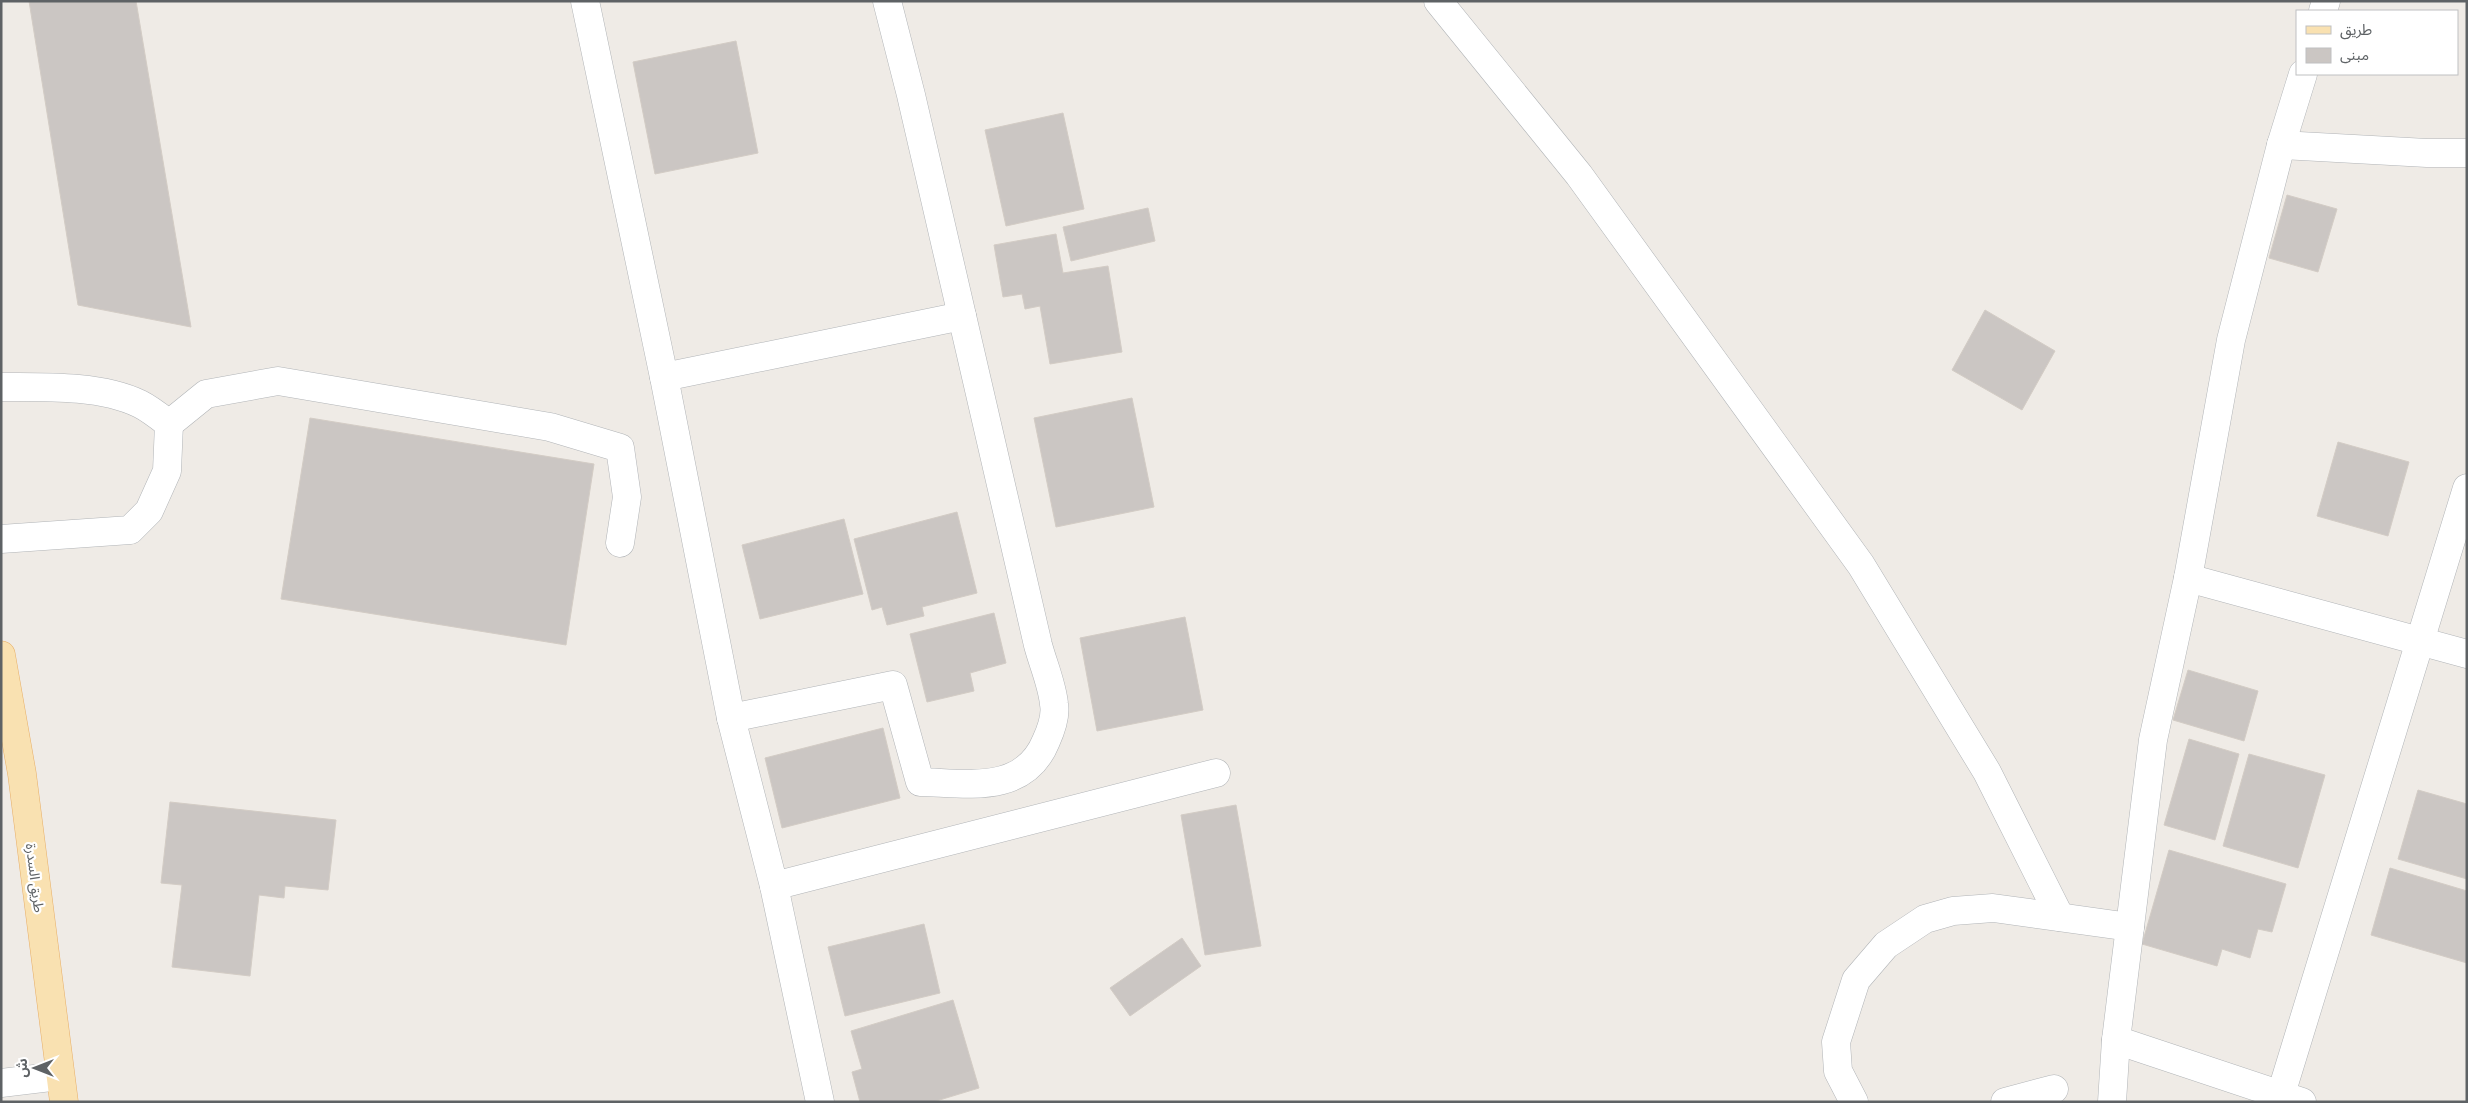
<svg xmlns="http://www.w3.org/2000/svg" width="2468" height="1103" font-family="'Archivo Narrow','Noto Sans Arabic',sans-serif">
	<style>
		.building { fill: #cbc6c3; stroke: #d3ccc5 }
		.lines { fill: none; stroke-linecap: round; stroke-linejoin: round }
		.minor-casing { stroke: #b1b4b7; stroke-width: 29 }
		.major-casing { stroke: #e7ae67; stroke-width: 29 }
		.minor { stroke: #fff; stroke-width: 28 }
		.major { stroke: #f9e1b1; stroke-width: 28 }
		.labels { text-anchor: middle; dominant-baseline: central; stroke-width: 4.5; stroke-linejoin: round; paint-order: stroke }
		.street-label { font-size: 14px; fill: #5e6265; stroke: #fff }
	</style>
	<rect width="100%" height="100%" fill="#efebe6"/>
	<g class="building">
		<polygon points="29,1 136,1 191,327 78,305"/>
		<polygon points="736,41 758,153 655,174 633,62"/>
		<polygon points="1063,113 1084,209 1006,226 985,130"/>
		<polygon points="2287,195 2337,209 2318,272 2269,258"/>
		<polygon points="1148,208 1155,241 1071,261 1063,227"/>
		<polygon points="1056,234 1063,273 1108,266 1122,352 1050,364 1040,306 1025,309 1022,294 1003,297 994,245"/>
		<polygon points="1985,310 2055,351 2022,410 1952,370"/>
		<polygon points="1132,398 1154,507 1056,527 1034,418"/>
		<polygon points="310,418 594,464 566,645 281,599"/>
		<polygon points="2338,442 2409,462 2388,536 2317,516"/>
		<polygon points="957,512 977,593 922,607 924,616 887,625 882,607 872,610 854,539"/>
		<polygon points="844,519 863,594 760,619 742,545"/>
		<polygon points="994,613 1006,663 970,673 974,691 927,702 910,634"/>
		<polygon points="1185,617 1203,710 1097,731 1080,638"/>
		<polygon points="2188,670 2258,691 2244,741 2173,720"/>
		<polygon points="883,728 900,798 782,828 765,758"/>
		<polygon points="2189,739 2239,754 2215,840 2164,825"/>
		<polygon points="2249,754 2325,775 2298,868 2223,846"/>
		<polygon points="2418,790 2467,804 2467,879 2398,859"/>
		<polygon points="170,802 336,820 328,890 285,886 284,898 259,895 250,976 172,967 182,885 161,883"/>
		<polygon points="1236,805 1261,946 1205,955 1181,815"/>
		<polygon points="2169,850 2286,884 2272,932 2258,929 2250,958 2222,949 2217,966 2142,944"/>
		<polygon points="2390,868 2467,891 2467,963 2371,935"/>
		<polygon points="924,924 940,993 845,1016 828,947"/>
		<polygon points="1182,938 1201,966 1130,1016 1110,988"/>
		<polygon points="953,1000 979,1088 933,1102 860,1102 852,1072 862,1069 851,1031"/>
	</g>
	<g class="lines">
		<defs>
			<g id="minor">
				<polyline points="585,1 664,377 731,718 774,886 820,1102"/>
				<polyline points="1438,1 1579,175 1861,565 1987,772 2060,917"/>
				<polyline points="2323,11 2326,1"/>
				<polyline points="2281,145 2427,153 2467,153"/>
				<polyline points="664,377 962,316"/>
				<path d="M1 387C44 387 101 385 140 404 150 409 160 417 169 424L167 471 149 511 130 530 1 539"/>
				<polyline points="169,424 206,394 278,381 550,427 620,448 627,497 620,543"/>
				<polyline points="2188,578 2467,654"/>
				<path d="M731 718 893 685 920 782C967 783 1024 795 1046 741 1051 730 1056 715 1054 704 1052 684 1043 664 1038 645L911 95 887 1"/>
				<polyline points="774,886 1216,773"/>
				<polyline points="1,1083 59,1076"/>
				<polyline points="2281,1094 2467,488"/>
				<polyline points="1854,1102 1838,1071 1836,1042 1856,980 1886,945 1925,919 1953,911 1993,908 2130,927"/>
				<polyline points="2005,1102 2054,1089"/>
				<polyline points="2112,1102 2116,1040"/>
				<polyline points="2302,1102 2116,1040 2153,740 2188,578 2231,340 2281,145 2303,74"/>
			</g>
			<polyline id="major" points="1,655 22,774 64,1102"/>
		</defs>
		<use href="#minor" class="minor-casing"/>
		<use href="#major" class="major-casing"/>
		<use href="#minor" class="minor"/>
		<use href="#major" class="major"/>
	</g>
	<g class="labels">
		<g class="street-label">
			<text transform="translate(35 878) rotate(83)">طريق السدرة</text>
		</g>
	</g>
	<rect width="2468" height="1103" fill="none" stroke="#5e6265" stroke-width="5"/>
	<rect x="2296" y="10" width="162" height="65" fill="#ffffff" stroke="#bfc0c1"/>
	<rect x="2306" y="26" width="25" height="8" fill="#f9e1b1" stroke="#bfc0c1"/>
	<text x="2340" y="35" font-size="15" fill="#5e6265">طريق</text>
	<rect x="2306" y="48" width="25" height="15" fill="#cbc6c3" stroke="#bfc0c1"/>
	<text x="2340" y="60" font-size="15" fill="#5e6265">مبنى</text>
	<g transform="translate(35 1068) rotate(270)" stroke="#ffffff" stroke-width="4" paint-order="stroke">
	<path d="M0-4L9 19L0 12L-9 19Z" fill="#5e6265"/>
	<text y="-8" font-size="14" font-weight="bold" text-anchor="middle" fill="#5e6265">ش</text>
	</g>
</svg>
